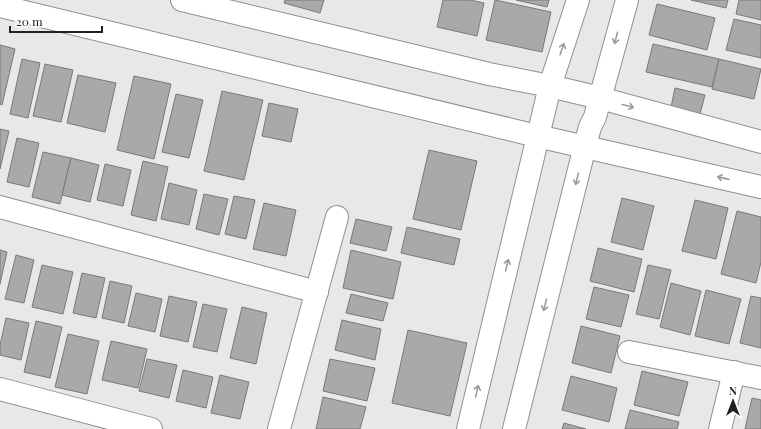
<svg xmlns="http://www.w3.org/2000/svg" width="761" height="429" font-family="'Playfair Display',serif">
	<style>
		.building { fill: #aaa9a8; stroke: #7a7979 }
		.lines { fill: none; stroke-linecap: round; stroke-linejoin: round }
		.minor-casing { stroke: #8f9090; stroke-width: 24 }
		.minor { stroke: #fff; stroke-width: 22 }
		.oneway { stroke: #9b9b9b }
	</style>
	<rect width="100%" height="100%" fill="#e7e8e9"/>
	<g class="building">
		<polygon points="285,0 324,0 320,13 284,3"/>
		<polygon points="443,0 470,0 484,3 477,36 437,27"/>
		<polygon points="495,0 551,12 542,52 486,40"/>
		<polygon points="516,0 549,0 547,7"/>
		<polygon points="691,0 728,0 726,8"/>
		<polygon points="739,0 761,0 761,20 736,14"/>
		<polygon points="657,4 715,18 707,50 649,35"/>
		<polygon points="734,19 761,25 761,58 726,50"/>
		<polygon points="653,44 719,59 712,87 646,72"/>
		<polygon points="0,45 15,49 2,105 0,104"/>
		<polygon points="22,59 40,63 28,118 10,114"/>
		<polygon points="719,59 761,69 754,99 712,89"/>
		<polygon points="45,64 73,70 61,122 33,116"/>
		<polygon points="78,75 116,83 105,132 67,123"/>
		<polygon points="134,76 171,84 154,159 117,150"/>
		<polygon points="675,88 705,95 700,114 671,107"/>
		<polygon points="222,91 263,100 244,180 204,171"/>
		<polygon points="176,94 203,100 189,158 162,152"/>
		<polygon points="269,103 298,109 291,142 262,136"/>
		<polygon points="0,129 9,131 0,169"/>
		<polygon points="17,138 39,143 29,187 7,182"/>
		<polygon points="429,150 477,161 461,230 413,219"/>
		<polygon points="43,152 71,158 60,204 32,197"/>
		<polygon points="71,158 99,165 90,202 62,195"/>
		<polygon points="143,161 168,167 156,221 131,215"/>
		<polygon points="105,164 131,170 123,206 97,200"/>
		<polygon points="169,183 197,190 189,225 161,219"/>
		<polygon points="204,194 228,199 219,235 196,229"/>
		<polygon points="234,196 255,200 246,239 225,234"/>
		<polygon points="622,198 654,206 643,250 611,242"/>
		<polygon points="695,200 728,208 716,259 682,251"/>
		<polygon points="264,203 296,210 286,256 253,249"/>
		<polygon points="737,211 761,217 761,262 756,283 721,274"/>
		<polygon points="356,219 392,227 386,251 350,243"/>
		<polygon points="407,227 460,239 454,265 401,253"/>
		<polygon points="598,248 642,259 634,292 590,281"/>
		<polygon points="0,250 7,252 0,284"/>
		<polygon points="351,250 401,262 393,299 343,288"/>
		<polygon points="16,255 34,260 24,303 5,299"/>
		<polygon points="42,265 73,272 63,314 32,307"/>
		<polygon points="648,265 671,270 659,319 636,314"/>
		<polygon points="82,273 105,278 96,318 73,313"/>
		<polygon points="110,281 132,286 124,323 102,318"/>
		<polygon points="671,283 701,291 690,335 660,327"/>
		<polygon points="594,287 629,295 621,327 586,319"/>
		<polygon points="706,290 741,299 729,344 695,336"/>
		<polygon points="136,293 162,299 155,332 128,326"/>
		<polygon points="351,294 388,303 383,321 346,313"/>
		<polygon points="169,296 197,302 188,342 160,336"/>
		<polygon points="751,296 761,298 761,348 740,343"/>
		<polygon points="203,304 227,309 217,352 193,347"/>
		<polygon points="242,307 267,313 256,364 230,358"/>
		<polygon points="6,318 29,323 21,360 0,355 0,345"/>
		<polygon points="342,320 381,329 375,360 335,350"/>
		<polygon points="36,321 62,327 50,378 24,372"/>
		<polygon points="581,326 620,336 611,373 572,363"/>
		<polygon points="408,330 467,343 450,416 392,403"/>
		<polygon points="68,334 99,341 87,394 55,387"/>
		<polygon points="111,341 147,349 138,388 102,380"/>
		<polygon points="147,359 177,365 169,398 139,391"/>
		<polygon points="330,359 375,368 367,401 323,391"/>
		<polygon points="183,370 213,377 206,408 176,401"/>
		<polygon points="642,371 688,382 679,416 634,405"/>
		<polygon points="220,375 249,382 240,419 211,413"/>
		<polygon points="571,376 617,388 609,422 562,410"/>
		<polygon points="323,397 366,407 360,429 316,429"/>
		<polygon points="752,398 761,400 761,429 745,429"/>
		<polygon points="630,410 679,422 677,429 625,429"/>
		<polygon points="564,423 586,429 562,429"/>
	</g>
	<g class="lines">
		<defs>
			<g id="minor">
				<polyline points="182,0 489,74 550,86 600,98 761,142"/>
				<polyline points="0,6 537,136 761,187"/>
				<polyline points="0,207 317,292"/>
				<polyline points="629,352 761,378"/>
				<polyline points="0,389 151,429"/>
				<polyline points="279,429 337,217"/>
				<polyline points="468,429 550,86 578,0"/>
				<polyline points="514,429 585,146 590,127 595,117 627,0"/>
				<polyline points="720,429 734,372"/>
			</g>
		</defs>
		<use href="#minor" class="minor-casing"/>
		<use href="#minor" class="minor"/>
	</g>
	<defs><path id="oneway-shaft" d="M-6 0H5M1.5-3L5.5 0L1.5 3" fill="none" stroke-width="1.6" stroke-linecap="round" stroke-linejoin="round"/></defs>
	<g class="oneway">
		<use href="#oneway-shaft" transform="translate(616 38) rotate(105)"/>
		<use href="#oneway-shaft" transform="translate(562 49) rotate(-71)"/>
		<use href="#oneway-shaft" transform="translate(628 106) rotate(15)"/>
		<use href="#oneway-shaft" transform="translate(723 178) rotate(-167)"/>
		<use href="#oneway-shaft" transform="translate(577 179) rotate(104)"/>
		<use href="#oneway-shaft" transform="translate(507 265) rotate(-77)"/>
		<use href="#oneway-shaft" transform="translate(545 305) rotate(104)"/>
		<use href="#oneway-shaft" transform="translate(477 391) rotate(-77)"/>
	</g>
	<g transform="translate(733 401)" stroke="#ffffff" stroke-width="3" paint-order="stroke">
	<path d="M0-3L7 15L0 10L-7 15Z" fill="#202121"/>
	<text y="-6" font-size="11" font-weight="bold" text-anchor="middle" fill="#202121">N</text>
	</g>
	<path d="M10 26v6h92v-6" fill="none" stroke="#202121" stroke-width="2"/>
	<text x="16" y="26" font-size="12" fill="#202121" stroke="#ffffff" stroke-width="3" paint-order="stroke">20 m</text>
</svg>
